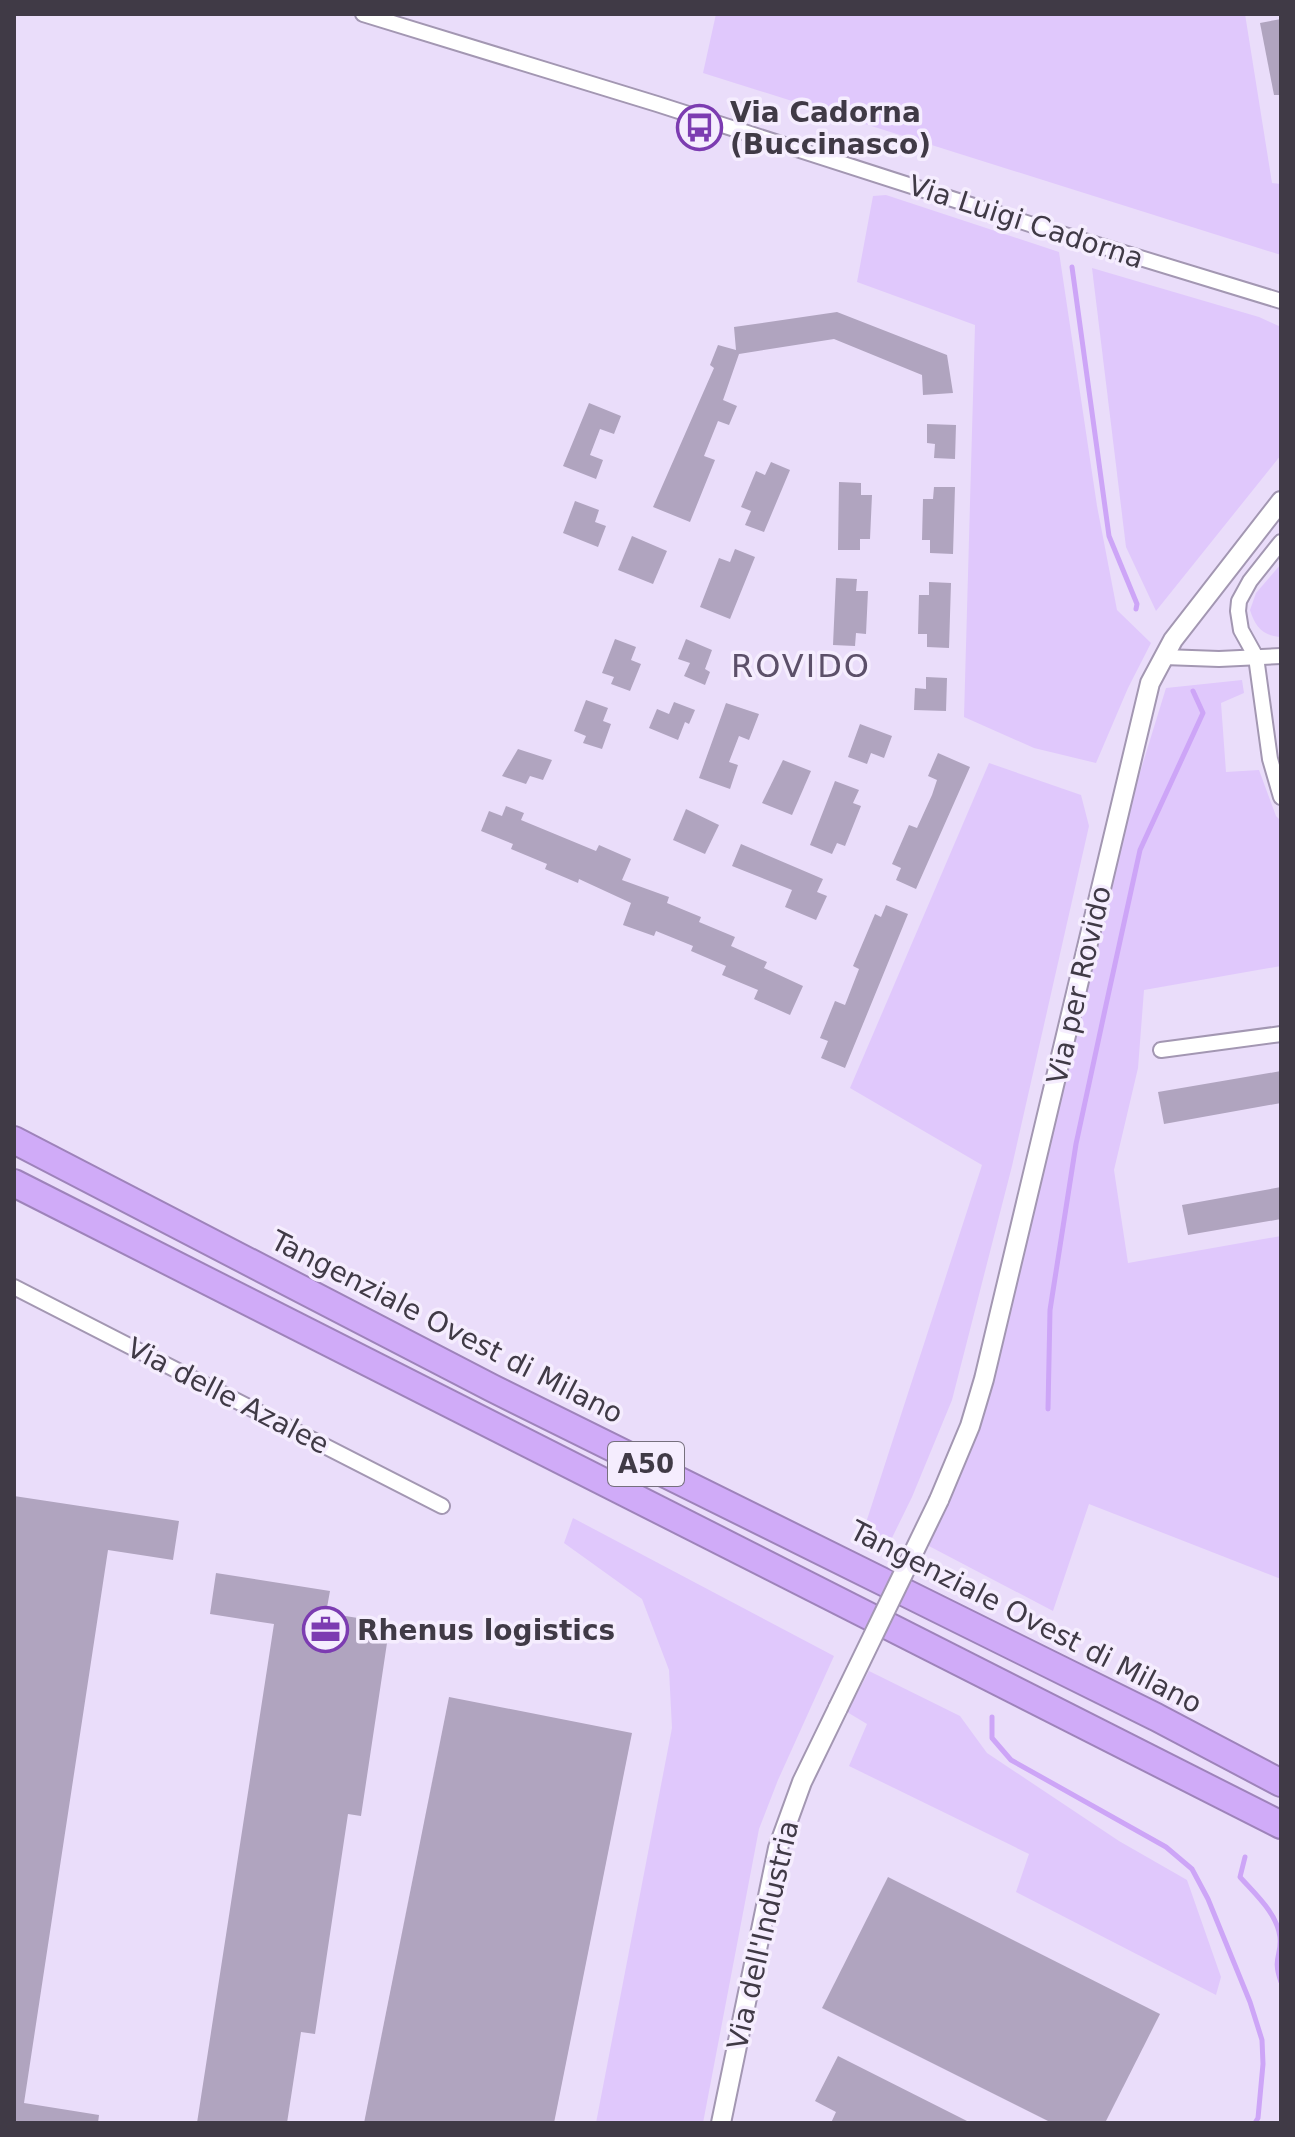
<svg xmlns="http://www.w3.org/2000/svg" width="1295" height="2137" font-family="'DejaVu Sans',sans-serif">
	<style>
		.green { fill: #e0c8fc }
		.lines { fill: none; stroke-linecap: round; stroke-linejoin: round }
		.stream { stroke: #cda5f7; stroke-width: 5 }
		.building { fill: #b0a4bf }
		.minor-casing { stroke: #a397b2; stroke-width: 18 }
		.tertiary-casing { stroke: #a397b2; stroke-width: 22 }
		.motorway-casing { stroke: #9e83ba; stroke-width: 30 }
		.minor { stroke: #fff; stroke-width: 14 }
		.tertiary { stroke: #fff; stroke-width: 18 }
		.motorway { stroke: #d0abf8; stroke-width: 26 }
		.tertiary-bridge-casing { stroke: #a397b2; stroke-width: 22; stroke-linecap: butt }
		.tertiary-bridge { stroke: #fff; stroke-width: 18 }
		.labels { text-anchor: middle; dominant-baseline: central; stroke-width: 7; stroke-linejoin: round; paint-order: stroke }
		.shield { fill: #f5edfe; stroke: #76707d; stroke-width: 2 }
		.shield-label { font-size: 26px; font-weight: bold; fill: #403a46 }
		.poi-label { font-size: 28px; font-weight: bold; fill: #403a46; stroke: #f5edfe; text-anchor: start }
		.street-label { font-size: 28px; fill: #403a46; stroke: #f5edfe }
		.quarter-label { font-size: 32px; letter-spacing: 2px; fill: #5c5069; stroke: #f5edfe }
	</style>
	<rect width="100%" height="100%" fill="#eaddfa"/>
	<g class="green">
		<polygon points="716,14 1245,14 1272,183 1281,184 1281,255 703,73"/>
		<polygon points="886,195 1059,252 1097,506 1117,610 1151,643 1128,688 1096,763 1034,748 964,717 975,325 857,282 873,196"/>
		<polygon points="1092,268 1259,317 1281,327 1281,455 1156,611 1126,547"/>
		<path d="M1281 564V637C1262 636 1255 626 1250 610L1256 593Z"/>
		<polygon points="1242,680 1244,693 1221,703 1226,772 1259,770 1276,816 1281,821 1281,966 1144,990 1138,1068 1114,1170 1128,1263 1281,1236 1281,1579 1089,1504 1053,1611 927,1545 978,1433 1138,779 1166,688"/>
		<polygon points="989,763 1081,795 1089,826 1012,1166 952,1400 912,1497 889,1544 863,1532 982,1165 850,1088"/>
		<polygon points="573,1518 834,1656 778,1780 759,1829 703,2123 596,2123 672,1728 669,1670 642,1599 564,1543"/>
		<polygon points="869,1671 960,1716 987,1753 1119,1841 1187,1880 1221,1977 1216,1995 1016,1892 1029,1854 849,1766 867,1724 847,1712"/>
	</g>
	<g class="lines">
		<g class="stream">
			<polyline points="1072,267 1109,536 1137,604 1136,609"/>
			<polyline points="1048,1409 1050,1310 1076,1144 1106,1005 1140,850 1203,713 1193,691"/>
			<polyline points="992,1717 992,1738 1011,1760 1166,1847 1192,1869 1208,1899 1250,2002 1262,2040 1263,2064 1258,2118 1255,2123"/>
			<path d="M1245 1857 1240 1877C1255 1894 1277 1913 1280 1937 1282 1956 1272 1957 1281 1982"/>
		</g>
	</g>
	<g class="building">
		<polygon points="1281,19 1281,95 1274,95 1260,23"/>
		<polygon points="837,312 947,355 953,393 923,395 922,375 834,339 739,354 723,400 737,406 729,425 718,421 704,456 715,460 690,522 653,507 714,368 710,365 718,345 736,350 734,327"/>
		<polygon points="589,403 621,416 614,434 600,429 590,455 603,460 596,479 563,466"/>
		<polygon points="927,424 956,425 955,459 934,458 935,444 927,443"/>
		<polygon points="771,462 790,470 764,532 745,525 751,511 741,507 756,471 765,475"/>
		<polygon points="839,482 861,483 861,495 872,495 870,539 860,539 860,550 838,550"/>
		<polygon points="934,487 955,487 953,554 930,553 930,540 922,540 923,499 933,499"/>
		<polygon points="575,501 599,510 595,522 606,526 598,547 563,533"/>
		<polygon points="632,536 667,551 653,584 618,570"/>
		<polygon points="735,549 755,557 730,619 700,607 719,558 730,562"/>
		<polygon points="836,578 857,579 856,591 868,591 866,634 856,633 855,646 833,645"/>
		<polygon points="929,582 951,583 949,648 927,647 927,634 918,634 919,595 929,595"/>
		<polygon points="615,639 636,647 631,660 641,664 630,691 611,684 614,677 602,673"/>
		<polygon points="686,639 712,650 705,669 710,672 705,685 684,676 690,663 678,659"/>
		<polygon points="926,677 947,678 946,711 914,710 915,688 926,689"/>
		<polygon points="586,700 608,708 603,721 611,724 602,749 583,743 586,736 574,731"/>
		<polygon points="674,702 695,710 689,724 685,722 678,740 649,728 657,709 669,714"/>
		<polygon points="726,703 759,714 749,740 739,736 729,762 738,765 730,789 699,778"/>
		<polygon points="860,724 892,736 884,758 871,753 867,764 848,757"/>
		<polygon points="518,749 552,760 543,780 530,776 526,784 502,776"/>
		<polygon points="938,753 970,767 916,889 896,880 901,868 892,864 909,825 917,828 932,795 937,780 928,776"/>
		<polygon points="783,760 811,771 792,815 762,803"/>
		<polygon points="835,781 859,790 853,803 861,806 845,846 837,843 832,854 810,845"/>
		<polygon points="506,806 524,813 521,820 596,851 599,845 631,859 622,880 669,897 667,903 701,917 699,922 735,937 731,946 767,962 764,968 803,986 790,1015 754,999 758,990 722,975 726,966 691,951 693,946 656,931 654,936 623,925 631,903 579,879 578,883 545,869 547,864 511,849 513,844 481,831 489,811 502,816"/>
		<polygon points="686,809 719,825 705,854 673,840"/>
		<polygon points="741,844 823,879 817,892 827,896 816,920 785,907 792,890 732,866"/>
		<polygon points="886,905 908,914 845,1068 821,1058 828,1041 820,1038 835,1001 845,1005 859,969 853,966 875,914 881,917"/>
		<polygon points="1281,1071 1281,1103 1164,1124 1158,1092"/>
		<polygon points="1281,1187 1281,1219 1188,1235 1182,1205"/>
		<polygon points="14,1496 179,1521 173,1560 108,1550 24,2103 99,2115 98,2123 14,2123"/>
		<polygon points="216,1573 330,1591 326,1613 390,1623 361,1816 348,1814 315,2034 301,2032 287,2123 197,2123 274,1624 210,1614"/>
		<polygon points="449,1697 632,1733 554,2123 364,2123"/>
		<polygon points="888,1877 1160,2014 1105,2123 1052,2123 822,2008"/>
		<polygon points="838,2056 971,2123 831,2123 836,2112 815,2101"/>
	</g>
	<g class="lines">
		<defs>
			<g id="minor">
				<polyline points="363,14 657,104 1042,228 1281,301"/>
				<polyline points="1281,542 1250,581 1239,601 1238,611 1241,630 1256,657 1270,759 1281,797"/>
				<polyline points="1164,657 1219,659 1281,656"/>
				<polyline points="1161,1050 1281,1034"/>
				<polyline points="14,1287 442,1506"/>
			</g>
			<g id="tertiary">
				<polyline points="939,1500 970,1426 984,1379 1150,683 1173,640 1281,501"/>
				<polyline points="721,2123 778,1848 802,1782 838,1708"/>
			</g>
			<g id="motorway">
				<polyline points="14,1140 492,1388 1156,1717 1281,1783"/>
				<polyline points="14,1183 1281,1825"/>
			</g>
		</defs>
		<use href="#minor" class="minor-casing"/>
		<use href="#tertiary" class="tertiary-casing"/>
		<use href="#motorway" class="motorway-casing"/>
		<use href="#minor" class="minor"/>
		<use href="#tertiary" class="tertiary"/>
		<use href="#motorway" class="motorway"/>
		<defs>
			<polyline id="tertiary-bridge" points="838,1708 939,1500"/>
		</defs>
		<use href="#tertiary-bridge" class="tertiary-bridge-casing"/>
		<use href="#tertiary-bridge" class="tertiary-bridge"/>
	</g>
	<defs>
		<symbol id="bus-ring" viewBox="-11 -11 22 22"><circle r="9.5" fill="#f5edfe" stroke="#7c3cb1" stroke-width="1.5"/><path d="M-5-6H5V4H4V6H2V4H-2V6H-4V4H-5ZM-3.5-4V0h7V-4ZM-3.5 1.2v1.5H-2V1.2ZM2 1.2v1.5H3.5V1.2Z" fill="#7c3cb1"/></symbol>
		<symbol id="office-ring" viewBox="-11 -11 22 22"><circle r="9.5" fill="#f5edfe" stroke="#7c3cb1" stroke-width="1.5"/><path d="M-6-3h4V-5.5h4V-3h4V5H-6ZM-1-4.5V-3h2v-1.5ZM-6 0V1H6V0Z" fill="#7c3cb1"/></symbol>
	</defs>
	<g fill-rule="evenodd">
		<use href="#bus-ring" x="674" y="102" width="51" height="51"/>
		<use href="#office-ring" x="300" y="1604" width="51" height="51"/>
	</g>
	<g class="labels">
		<rect class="shield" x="608" y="1442" width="76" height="44" rx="6"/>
		<g class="shield-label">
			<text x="646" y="1464">A50</text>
		</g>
		<g class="poi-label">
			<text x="730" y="112">Via Cadorna<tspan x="730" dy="32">(Buccinasco)</tspan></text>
			<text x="357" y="1630">Rhenus logistics</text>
		</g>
		<g class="street-label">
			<text transform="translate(1026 222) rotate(18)">Via Luigi Cadorna</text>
			<text transform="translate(1079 985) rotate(-77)">Via per Rovido</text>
			<text transform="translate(447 1327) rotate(27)">Tangenziale Ovest di Milano</text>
			<text transform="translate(228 1396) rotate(27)">Via delle Azalee</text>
			<text transform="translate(1026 1617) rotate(27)">Tangenziale Ovest di Milano</text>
			<text transform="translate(763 1935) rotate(-77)">Via dell'Industria</text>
		</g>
		<g class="quarter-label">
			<text x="801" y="666">ROVIDO</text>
		</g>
	</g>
	<rect width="1295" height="2137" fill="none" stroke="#403a46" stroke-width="32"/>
</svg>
